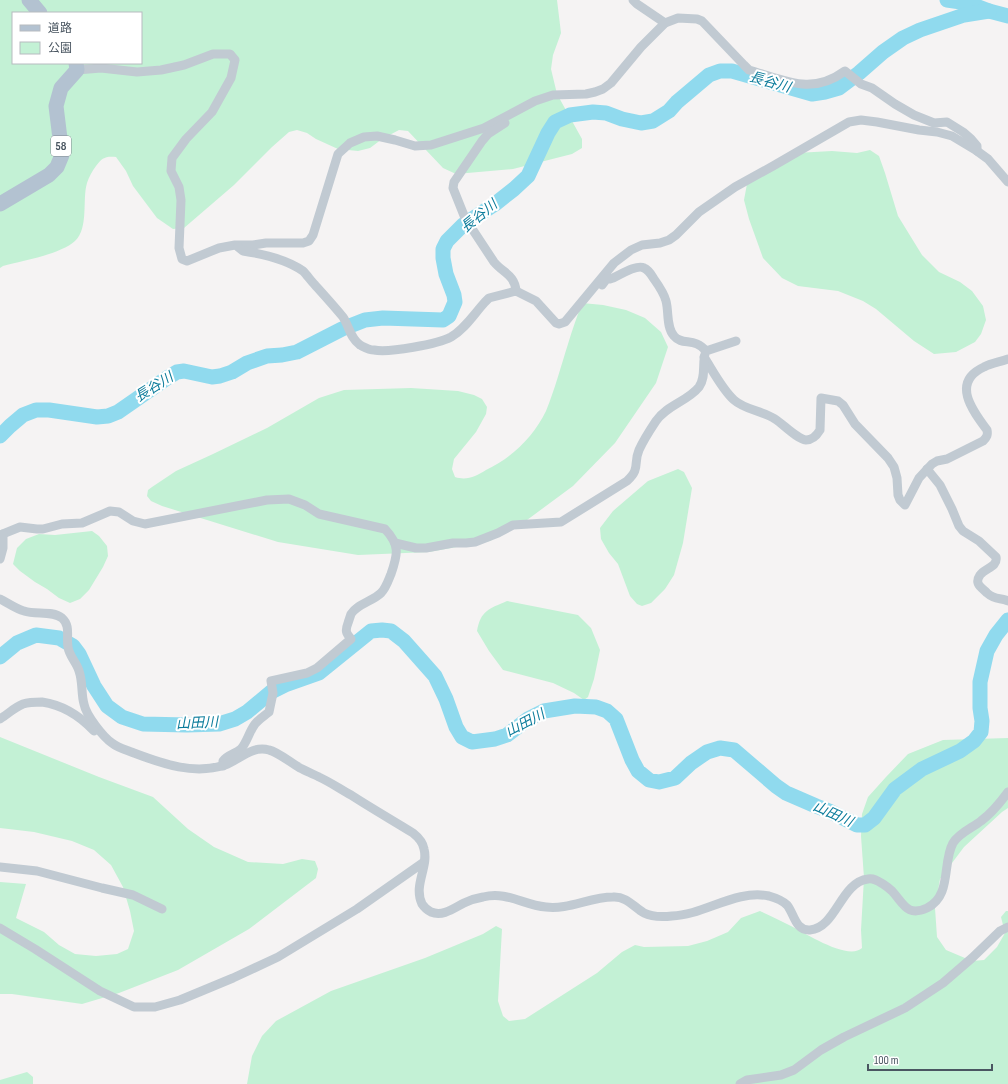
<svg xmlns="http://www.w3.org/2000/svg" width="1008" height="1084" font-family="'Sofia Sans Condensed','Noto Sans JP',sans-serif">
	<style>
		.green { fill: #c3f1d5; fill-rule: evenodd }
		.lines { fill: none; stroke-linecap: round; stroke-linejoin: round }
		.river { stroke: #90daee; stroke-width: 15 }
		.street { stroke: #c1cad2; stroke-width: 9 }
		.primary { stroke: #b3c2d1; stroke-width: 15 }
		.labels { text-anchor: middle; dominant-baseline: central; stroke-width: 4; stroke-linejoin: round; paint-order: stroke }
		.shield { fill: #fff; stroke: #808990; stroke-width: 1 }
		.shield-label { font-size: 12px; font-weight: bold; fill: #4a5661 }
		.water-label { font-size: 14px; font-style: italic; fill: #0c7c9b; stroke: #fff }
	</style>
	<rect width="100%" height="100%" fill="#f5f3f3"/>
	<g class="green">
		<path d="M0 0H557L561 33 553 55 551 69 557 94 582 139V148L572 154 513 169 456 174 443 168 408 131 399 130 382 139 370 148 358 151 338 149 316 139 307 133 297 130 289 132 272 147 234 185 184 228 173 229 157 218 133 186 126 171 116 157C105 156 102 158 96 166 92 171 89 177 87 183 82 199 89 228 75 241 61 254 22 261 3 266L0 268ZM13 13H141V63H13Z"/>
		<polygon points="870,150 879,156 885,173 898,216 922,255 939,272 960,282 972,291 983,306 986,320 981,334 975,342 956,352 934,354 914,341 876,309 863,301 838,291 798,286 782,278 763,258 749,219 744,200 747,184 796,153 832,151 857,153"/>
		<path d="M582 303 603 305 626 310 645 318 661 332 668 347 656 383 615 443 573 486 527 520 490 541 429 552 358 555 278 542 162 506 151 501 147 496 148 490 152 487 176 471 213 454 267 428 319 398 344 390 411 388 458 391 474 395 482 399 487 407 486 414 476 432 454 459 452 469 455 477C467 481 476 476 486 470 512 458 534 436 546 411 555 389 561 366 568 344 572 330 577 317 582 303Z"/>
		<polygon points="678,469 684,472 692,488 683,543 674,575 665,589 651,603 642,606 637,604 630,596 618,564 609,553 601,539 600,528 613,511 648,481"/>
		<polygon points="92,531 99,536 107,546 108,556 103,567 89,590 80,599 70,603 59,598 47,589 35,582 20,571 13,564 17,548 26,539 39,534 55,535"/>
		<path d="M507 601 578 615 591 628 600 650 594 679 588 697 584 700 574 693 553 683 503 670 489 651 477 631C481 610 489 609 507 601Z"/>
		<polygon points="0,737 99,777 153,797 188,829 214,847 248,862 283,864 302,859 315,861 318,869 316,878 249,929 178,970 119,993 82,1004 12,994 0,994 0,882 26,884 16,918 44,932 59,945 75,954 96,956 117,954 128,949 134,931 130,911 123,887 111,865 94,850 72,841 34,832 0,828"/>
		<path d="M1008 738V808L1002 812 964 847 940 879 935 908 937 937 946 950 972 961 984 960 997 947 1005 933 1001 917 1006 911H1008V1084H247L252 1056 262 1036 276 1021 331 991 425 958 483 934 496 926 502 929 498 1001 503 1016 509 1021 525 1019 597 973 622 952 635 945 644 947 688 946 707 941 728 932 741 918 760 911C771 916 781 921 791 926 805 933 848 961 862 948L861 930 864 878 861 836 862 814 868 797 886 777 908 754 943 740Z"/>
		<polygon points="27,1072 33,1077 33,1084 0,1084 0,1080"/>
	</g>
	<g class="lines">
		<g class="river">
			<polyline points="947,0 968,3 989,11 1008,16"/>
			<polyline points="0,436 10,426 23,415 36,410 49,410 97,417 108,416 118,412 167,378 177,372 184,371 212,377 220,376 232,372 247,363 267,356 282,355 297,352 342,329 365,320 383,318 443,320 449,316 455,302 454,295 446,274 443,258 443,249 447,241 463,225 495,204 514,189 528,176 548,133 555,122 570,115 593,112 606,113 622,119 641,123 653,121 669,111 677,102 709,75 720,71 732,71 812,94 825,92 839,88 859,73 883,52 903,38 920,30 964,15 989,11"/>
			<polyline points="0,657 17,643 36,635 59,638 73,646 79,654 94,686 107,706 122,717 143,724 187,725 219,724 235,719 247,712 271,692 285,685 319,673 371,631 382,630 391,631 404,641 435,676 446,699 456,727 462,737 472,742 495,739 507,735 528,719 544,711 575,706 596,707 607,711 616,719 632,760 638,771 649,780 659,782 675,778 691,763 707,752 720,748 734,750 776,786 786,793 816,806 829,811 857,825 865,825 874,818 895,789 922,769 960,751 974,741 981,732 982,721 980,708 980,682 987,651 996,635 1008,620"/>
		</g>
		<g class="street">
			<polyline points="633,0 637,4 665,23"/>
			<path d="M77 70 101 68 137 72 161 70 184 65 213 54H230L235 60 231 78 212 112 186 139 172 158 171 171 179 187 181 200 179 248 182 259 187 261 219 248 235 245H253L266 243H303L309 241 313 235 338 154 350 143 364 137 377 136 395 140 415 146 431 145 484 128 535 101 553 95 586 94 595 92 603 89 611 83 641 47 665 23 678 18 697 19 702 21 744 65 749 70C785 80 811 96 845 71L861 84 872 88 895 104 914 115 934 123 947 122 963 132 971 139 977 146V151"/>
			<path d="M505 123 488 134 482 141 454 182 453 188 465 218 494 262C503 273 515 275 516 291"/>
			<path d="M238 247 243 251C263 254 286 259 303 271 307 275 311 281 315 285 324 295 334 306 343 317 349 326 350 338 360 345 364 347 369 350 374 350 389 353 438 344 451 337 465 329 474 314 485 302L489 298 516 291 536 301 556 323 559 324 565 322 614 263 631 250 642 245 660 243 669 240 676 235 699 212 735 187 773 166 849 122 861 120 877 122 919 130 937 132 952 136 977 151 988 159 1008 182"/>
			<path d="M602 285 608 277 610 279 613 278C620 275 637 264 644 268 649 270 652 276 654 279 659 286 664 293 666 301 669 312 666 327 674 336 682 346 695 337 706 351"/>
			<path d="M704 357C713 371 722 389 734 400 745 410 763 411 775 419 783 424 797 439 806 440 812 440 817 435 820 430L821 398 838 401 843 405 855 424 888 458 894 467 897 478 898 495 900 500 905 505 919 478 932 464 937 461 947 459 983 441C987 437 988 435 987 430 972 410 951 382 984 367 991 363 1000 362 1008 359"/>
			<path d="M927 469 940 485 952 509 959 526 963 531 979 541 996 557C998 567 985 568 980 575 974 584 981 587 987 593 996 601 1000 597 1008 601"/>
			<path d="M0 535 20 527 37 529H43L62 524 82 523 110 511 119 512 133 521 145 524 267 500 289 499 305 505 319 514 385 529C400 545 398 554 391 574 388 581 386 588 381 593 373 601 357 604 351 614 350 617 349 620 348 623 345 631 346 633 351 639L317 668 307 673 271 681 273 693 269 712C264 716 259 719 255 724 249 732 247 742 241 749 235 754 227 755 223 761V766"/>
			<path d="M395 543 416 548H426L453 543H466L475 542 498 533 513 525 561 522 627 481C641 468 633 464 639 450 643 441 650 430 656 421 667 405 688 401 699 387 707 376 701 362 706 351L736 341"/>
			<polyline points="0,559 3,548 3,534"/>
			<path d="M0 599C8 603 16 609 24 611 36 615 52 610 62 618 71 626 66 637 68 647 69 656 77 663 79 671 83 682 81 694 84 704 86 715 103 737 112 743 118 748 127 750 134 753 163 764 194 775 225 765 239 760 252 745 269 750 278 752 291 763 300 768 306 771 313 774 319 777 330 782 340 789 351 795 371 808 392 820 413 833 418 837 423 842 424 849 429 867 413 885 422 904 424 907 427 910 431 912 443 917 454 908 464 903 470 900 477 898 483 897 507 891 523 905 546 907 568 910 590 897 613 897 626 896 634 907 644 913 652 917 663 917 672 916 704 915 736 889 769 896 776 898 782 900 787 905 794 913 795 931 810 930 836 928 841 882 868 879 874 878 878 881 883 884 886 886 889 888 892 891 904 904 907 917 927 908 952 896 942 863 953 843 959 833 972 828 981 821 992 813 1000 803 1008 792"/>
			<path d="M0 719C8 714 15 707 23 704 29 702 36 702 42 702 63 705 80 716 94 731"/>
			<polyline points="0,867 37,871 102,888 133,895 162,909"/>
			<polyline points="0,928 35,949 100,991 134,1007 155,1007 180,1000 233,978 278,957 357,909 424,862"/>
			<polyline points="740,1084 747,1080 781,1075 794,1070 821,1050 844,1037 905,1008 943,983 972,958 1000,931 1008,927"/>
		</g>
		<g class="primary">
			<polyline points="29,0 40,13"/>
			<polyline points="0,204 49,175 57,167 62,155 56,106 61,88 77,70 76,63"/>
		</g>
	</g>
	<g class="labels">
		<rect class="shield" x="51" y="136" width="20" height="20" rx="3"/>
		<g class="shield-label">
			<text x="61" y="146">58</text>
		</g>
		<g class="water-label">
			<text transform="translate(770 82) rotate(16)">長谷川</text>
			<text transform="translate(479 216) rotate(-39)">長谷川</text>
			<text transform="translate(154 387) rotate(-32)">長谷川</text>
			<text transform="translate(197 723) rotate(-3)">山田川</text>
			<text transform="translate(525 723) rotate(-28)">山田川</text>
			<text transform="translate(833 814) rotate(24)">山田川</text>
		</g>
	</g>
	<rect x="12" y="12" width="130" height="52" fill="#ffffff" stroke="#b7bbc0"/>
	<rect x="20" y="25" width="20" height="6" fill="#b3c2d1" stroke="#b7bbc0"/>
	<text x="48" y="32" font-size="12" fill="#4a5661">道路</text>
	<rect x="20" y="42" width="20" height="12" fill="#c3f1d5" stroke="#b7bbc0"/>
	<text x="48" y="52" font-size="12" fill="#4a5661">公園</text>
	<path d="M868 1064v6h124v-6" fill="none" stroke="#4a5661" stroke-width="2"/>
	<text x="874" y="1064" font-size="12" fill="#4a5661" stroke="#ffffff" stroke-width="3" paint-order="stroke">100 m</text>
</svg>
